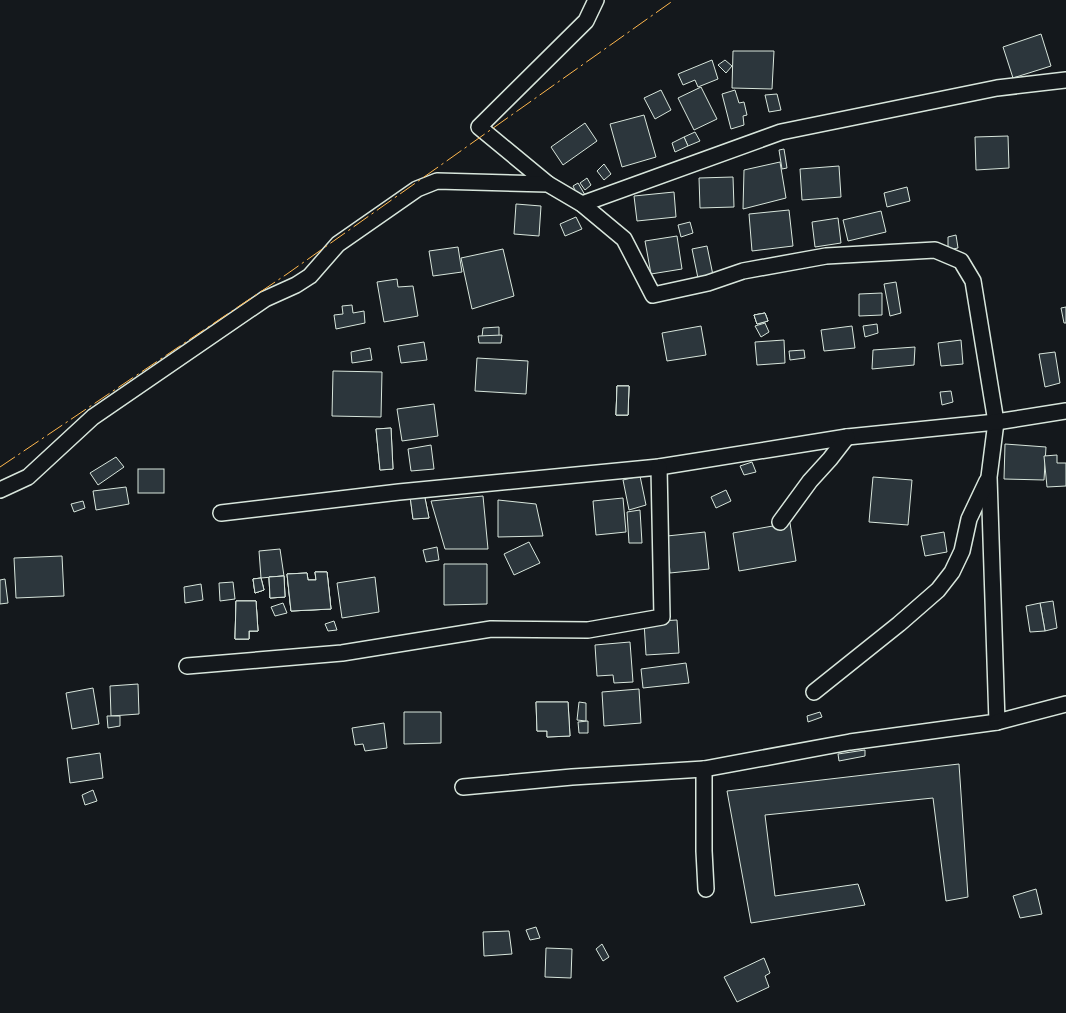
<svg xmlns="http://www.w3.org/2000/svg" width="1066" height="1013" font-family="Inter,sans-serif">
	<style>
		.building { fill: #2c363c; stroke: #d8e6dc }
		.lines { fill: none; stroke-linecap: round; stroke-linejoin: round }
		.minor-casing { stroke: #d8e6dc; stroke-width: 18 }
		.minor { stroke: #14181c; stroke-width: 15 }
		.power { stroke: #ffb74d; stroke-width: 1; stroke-dasharray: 18 4 2.5 4; stroke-linecap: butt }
	</style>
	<rect width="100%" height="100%" fill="#14181c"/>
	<g class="building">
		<polygon points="1041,34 1051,66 1013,78 1003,47"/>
		<polygon points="733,51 774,51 772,89 732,88"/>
		<polygon points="712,60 718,79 698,87 695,80 683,85 678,74"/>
		<polygon points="725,60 732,66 726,73 718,65"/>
		<polygon points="701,87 717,119 694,130 678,98"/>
		<polygon points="661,90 671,110 655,119 644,98"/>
		<polygon points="735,90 739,103 744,102 747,115 743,116 744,125 731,129 722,94"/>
		<polygon points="777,94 781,110 769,112 765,95"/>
		<polygon points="644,115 656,157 622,167 610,124"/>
		<polygon points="585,123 597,141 563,165 551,147"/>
		<polygon points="695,132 700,141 688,146 684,137"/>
		<polygon points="1008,136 1009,168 976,170 975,137"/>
		<polygon points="684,137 688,146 675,152 672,143"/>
		<polygon points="784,149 787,168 782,169 779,150"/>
		<polygon points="780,162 786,198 743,209 744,170"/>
		<polygon points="604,164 611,174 604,180 597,171"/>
		<polygon points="839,166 841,197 802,200 800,169"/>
		<polygon points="733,177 734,207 700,208 699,178"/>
		<polygon points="587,178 591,185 585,190 580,183"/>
		<polygon points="578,183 585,195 579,198 573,186"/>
		<polygon points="907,187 910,201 887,207 884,193"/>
		<polygon points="674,192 676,217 637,221 634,196"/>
		<polygon points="516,204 541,206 539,236 514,234"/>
		<polygon points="789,210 793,246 752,251 749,214"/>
		<polygon points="881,211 886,232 848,241 843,220"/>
		<polygon points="576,217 582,229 565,236 560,224"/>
		<polygon points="838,218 841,243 815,247 812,222"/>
		<polygon points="690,222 693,233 681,237 678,225"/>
		<polygon points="956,235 958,248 948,250 948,237"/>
		<polygon points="677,236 682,269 651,274 645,241"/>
		<polygon points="707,246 714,280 699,283 692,249"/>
		<polygon points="458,247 462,272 433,276 429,251"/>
		<polygon points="503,249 514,296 472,309 461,258"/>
		<polygon points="397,279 398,287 413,286 418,316 384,322 377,282"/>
		<polygon points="896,282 901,313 890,316 884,284"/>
		<polygon points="882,293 882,315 859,316 859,294"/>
		<polygon points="352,305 353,313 364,311 365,323 336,329 334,315 343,314 342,306"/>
		<polygon points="1066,307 1066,323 1064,323 1061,308"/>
		<polygon points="765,313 768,321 757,324 754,315"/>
		<polygon points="765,313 768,321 757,324 754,315"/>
		<polygon points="765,313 768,321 757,324 754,315"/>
		<polygon points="765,323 769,332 761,337 755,326"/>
		<polygon points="877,324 878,333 865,337 863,326"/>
		<polygon points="701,326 706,355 667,361 662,333"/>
		<polygon points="852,326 855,348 824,351 821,330"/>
		<polygon points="499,327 499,336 482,337 483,328"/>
		<polygon points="502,335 501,343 479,343 478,336"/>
		<polygon points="784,340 785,363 757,365 755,342"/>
		<polygon points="961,340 963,364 941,366 938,343"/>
		<polygon points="424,342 427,360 401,363 398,346"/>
		<polygon points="915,347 914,365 872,369 873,350"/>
		<polygon points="370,348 372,360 352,363 351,352"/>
		<polygon points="804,350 805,358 790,360 789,351"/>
		<polygon points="1055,352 1060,383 1045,387 1039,354"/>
		<polygon points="477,358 528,361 526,394 475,391"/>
		<polygon points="333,371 382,372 381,417 332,416"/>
		<polygon points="617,386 629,386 628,415 616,415"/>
		<polygon points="617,386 629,386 628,415 616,415"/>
		<polygon points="617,386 629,386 628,415 616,415"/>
		<polygon points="951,391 953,402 942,405 940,392"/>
		<polygon points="434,404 438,436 402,441 397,409"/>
		<polygon points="391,428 393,469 380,470 376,429"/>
		<polygon points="391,428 393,469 380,470 376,429"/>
		<polygon points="1005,444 1046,447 1044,480 1004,479"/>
		<polygon points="431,445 434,469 411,471 408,449"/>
		<polygon points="1057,455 1057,463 1066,463 1066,486 1047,487 1044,456"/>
		<polygon points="116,457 124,467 98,485 90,473"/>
		<polygon points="752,462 756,472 744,475 740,466"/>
		<rect x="138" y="469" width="26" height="24"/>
		<polygon points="640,476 646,505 629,510 623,480"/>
		<polygon points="873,477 912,480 908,525 869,522"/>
		<polygon points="126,487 129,504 96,510 93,491"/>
		<polygon points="726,490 731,501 716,508 711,497"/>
		<polygon points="424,493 429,518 413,519 410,496"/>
		<polygon points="424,493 429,518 413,519 410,496"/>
		<polygon points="483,496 488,549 445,549 431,501"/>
		<polygon points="623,498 626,532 596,535 593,501"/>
		<polygon points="498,500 536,504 543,536 498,537"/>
		<polygon points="83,501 85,508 74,512 71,504"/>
		<polygon points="640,510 642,543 629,543 627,512"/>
		<polygon points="790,523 796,561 739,571 733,533"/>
		<polygon points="705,532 709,569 670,573 667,536"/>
		<polygon points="944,532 947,552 925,556 921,536"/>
		<polygon points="529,542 540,563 514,575 504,554"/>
		<polygon points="437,547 439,560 426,562 423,550"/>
		<polygon points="280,549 284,576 261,578 259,551"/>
		<polygon points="62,556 64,596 16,598 14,558"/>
		<polygon points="444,564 487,564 487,604 444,605"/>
		<polygon points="315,572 327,572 331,609 291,611 287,574 307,573 308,580 316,580"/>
		<polygon points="315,572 327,572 331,609 291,611 287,574 307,573 308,580 316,580"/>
		<polygon points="315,572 327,572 331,609 291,611 287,574 307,573 308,580 316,580"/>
		<polygon points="284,576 285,597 270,598 269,577"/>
		<polygon points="284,576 285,597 270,598 269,577"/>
		<polygon points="284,576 285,597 270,598 269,577"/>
		<polygon points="375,577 379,612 342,618 337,583"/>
		<polygon points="261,578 264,590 255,593 253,579"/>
		<polygon points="261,578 264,590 255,593 253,579"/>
		<polygon points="261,578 264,590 255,593 253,579"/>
		<polygon points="5,579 8,603 0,604 0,580"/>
		<polygon points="233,582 235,599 220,601 219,583"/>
		<polygon points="201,584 203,600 185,603 184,587"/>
		<polygon points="236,601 256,601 258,631 249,631 249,639 235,639"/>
		<polygon points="236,601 256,601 258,631 249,631 249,639 235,639"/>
		<polygon points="236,601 256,601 258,631 249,631 249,639 235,639"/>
		<polygon points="1053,601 1057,628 1045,631 1040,603"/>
		<polygon points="283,603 287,613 275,616 271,607"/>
		<polygon points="1040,603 1045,631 1030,632 1026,606"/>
		<polygon points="677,620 679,653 646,655 644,622"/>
		<polygon points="334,621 337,630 328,631 325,624"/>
		<polygon points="630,642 633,682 614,683 613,675 597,676 595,645"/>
		<polygon points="686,663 689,683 643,688 641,669"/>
		<polygon points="138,684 139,714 111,716 110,686"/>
		<polygon points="93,688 99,724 72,729 66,693"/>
		<polygon points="639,689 641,723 604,726 602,692"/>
		<polygon points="536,702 568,702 570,736 547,737 547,731 537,731"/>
		<polygon points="536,702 568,702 570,736 547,737 547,731 537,731"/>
		<polygon points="579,702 586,703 586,721 577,720"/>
		<polygon points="404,712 441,712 441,743 404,744"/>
		<polygon points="820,712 822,717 808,722 807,716"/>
		<polygon points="107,716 120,716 120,726 108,728"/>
		<polygon points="588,721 588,733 579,733 578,722"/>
		<polygon points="384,723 387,748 365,751 363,744 355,745 352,728"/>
		<polygon points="865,750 865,756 839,761 838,754"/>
		<polygon points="100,753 103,778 70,783 67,758"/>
		<polygon points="959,764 968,897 946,901 933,798 765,815 775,896 858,884 865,905 751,923 727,791"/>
		<polygon points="93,790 97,801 85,805 82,795"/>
		<polygon points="1036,889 1042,914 1020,918 1013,896"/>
		<polygon points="536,927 540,938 530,940 526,930"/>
		<polygon points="509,931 512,954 484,956 483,932"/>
		<polygon points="602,944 609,957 603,961 596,949"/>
		<polygon points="546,948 572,949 571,978 545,977"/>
		<polygon points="764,958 770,973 765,976 769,987 737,1002 724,977"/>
	</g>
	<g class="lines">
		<defs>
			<g id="minor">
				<polyline points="548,184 479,127 586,21 596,0"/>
				<polyline points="582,204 781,132 997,88 1066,80"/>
				<polyline points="0,490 28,477 93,417 265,299 296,285 310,276 338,244 417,189 437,181 548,184 582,204 624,239 653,295 708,283 743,271 826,256 935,250 961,261 973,281 996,422 989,477 997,722 850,742 704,769 572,777 463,787"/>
				<polyline points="221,513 399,492 659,467 847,437 996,422 1066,411"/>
				<polyline points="780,522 810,481 830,459 847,437"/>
				<polyline points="187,666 342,653 491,629 588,630 662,617 659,467"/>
				<polyline points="814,692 899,624 938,590 952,572 962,551 969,519 987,481"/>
				<polyline points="997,722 1066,704"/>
				<polyline points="704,769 704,851 706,889"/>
			</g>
		</defs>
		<use href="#minor" class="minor-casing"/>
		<use href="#minor" class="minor"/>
		<polyline class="power" points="0,467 287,274 674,0"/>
	</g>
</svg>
